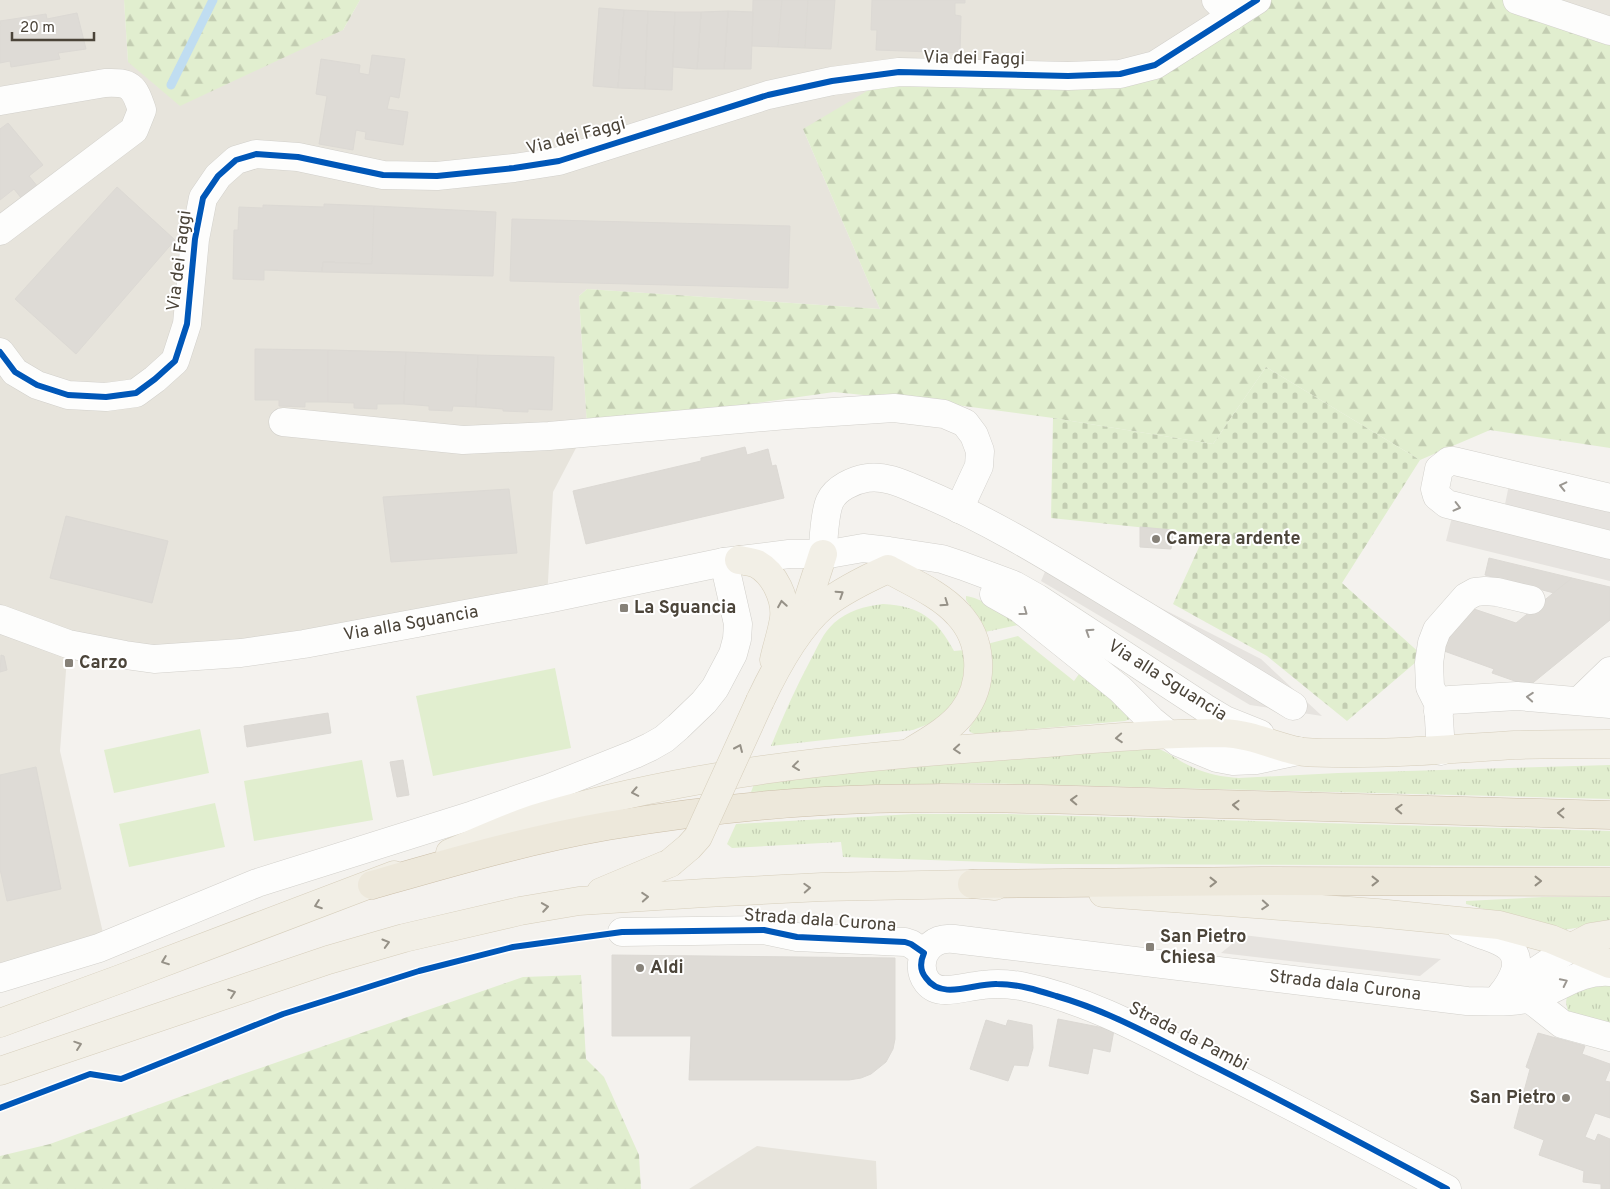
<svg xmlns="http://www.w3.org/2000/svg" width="1610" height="1189" font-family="Overpass,sans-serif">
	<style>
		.residential { fill: #e7e4dc }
		.grass { fill: url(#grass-tufts) }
		.forest { fill: url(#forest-firs) }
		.cemetery { fill: url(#cemetery-stones) }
		.park { fill: #e1eecf }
		.parking { fill: #e6e3df }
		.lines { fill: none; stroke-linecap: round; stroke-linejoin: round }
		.stream { stroke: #c0ddf1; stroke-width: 9 }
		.building { fill: #dedbd6; stroke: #dcd9d4 }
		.minor-casing { stroke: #d2d0cb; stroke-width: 29 }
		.major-casing { stroke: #d6cebb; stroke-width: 29 }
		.highway-casing { stroke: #ccbfa9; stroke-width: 29 }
		.minor { stroke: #fdfdfc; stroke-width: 28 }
		.major { stroke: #f2efe6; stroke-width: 28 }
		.highway { stroke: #ede8db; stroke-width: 28 }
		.major-bridge-casing { stroke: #d6cebb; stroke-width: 29; stroke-linecap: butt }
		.major-bridge { stroke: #f2efe6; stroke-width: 28 }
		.cycleway-casing { stroke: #fff; stroke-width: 9 }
		.cycleway { stroke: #0057b8; stroke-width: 6 }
		.oneway { stroke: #9b9791 }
		.oneway2 { stroke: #969187 }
		.oneway3 { stroke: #948e82 }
		.poi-dot { fill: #868178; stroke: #fff; stroke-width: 2 }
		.labels { text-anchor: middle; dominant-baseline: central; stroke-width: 4; stroke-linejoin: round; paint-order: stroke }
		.street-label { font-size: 18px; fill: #4b4439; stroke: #fff }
		.poi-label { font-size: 18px; font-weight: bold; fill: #4b4439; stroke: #fff; text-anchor: start }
	</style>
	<defs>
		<pattern id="grass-tufts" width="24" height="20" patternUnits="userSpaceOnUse" patternTransform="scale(1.25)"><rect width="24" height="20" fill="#e1eecf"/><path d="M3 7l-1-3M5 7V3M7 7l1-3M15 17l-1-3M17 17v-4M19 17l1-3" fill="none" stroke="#c3cdb2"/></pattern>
		<pattern id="forest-firs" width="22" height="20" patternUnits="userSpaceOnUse" patternTransform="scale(1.25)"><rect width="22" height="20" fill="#e1eecf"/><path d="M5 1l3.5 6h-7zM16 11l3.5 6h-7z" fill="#c3cdb2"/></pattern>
		<pattern id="cemetery-stones" width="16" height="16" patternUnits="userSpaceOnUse" patternTransform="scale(1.25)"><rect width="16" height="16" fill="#e1eecf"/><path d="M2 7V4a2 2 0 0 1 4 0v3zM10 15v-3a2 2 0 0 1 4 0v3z" fill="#c3cdb2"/></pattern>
	</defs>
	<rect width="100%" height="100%" fill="#f4f2ee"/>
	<g class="residential">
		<polygon points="0,0 124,0 128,62 343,30 360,0 1257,0 1155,65 803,129 880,309 587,289 579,296 587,427 553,492 547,599 241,653 68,644 60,751 104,937 0,978"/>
		<polygon points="1517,0 1610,0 1610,31"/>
		<polygon points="757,1146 876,1161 877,1189 689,1189"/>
	</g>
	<g class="grass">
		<path d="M966 596C980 597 1008 616 1018 625L985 632 976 614 966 600Z"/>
		<path d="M883 604C920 606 937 619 954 651L965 650V677L956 702 938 719 926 725 913 730 771 746C783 716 796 687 811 659 818 646 823 633 834 623 848 611 864 606 883 604Z"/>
		<polygon points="1018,636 1074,681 1079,674 1127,712 1131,717 1130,719 1125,721 975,734 970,732 969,729 983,704 987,644"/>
		<path d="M1153 747C1168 751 1178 761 1192 767 1207 774 1222 777 1239 778L1338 773 1610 765V799L979 783 874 785 751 792 756 779Z"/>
		<polygon points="913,814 1007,814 1610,831 1610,866 1047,864 843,857 841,842 732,848 727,844 736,824"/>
		<polygon points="1543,897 1610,897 1610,925 1594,925 1563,930 1555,929 1466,904 1466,901"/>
		<polygon points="1587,985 1610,985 1610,1024 1568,1012 1566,1002 1567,996"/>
	</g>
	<g class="forest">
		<polygon points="124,0 360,0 343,30 180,106 128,62"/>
		<polygon points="1257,0 1517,0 1610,31 1610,448 1490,430 1420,460 1266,367 1213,444 1053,418 941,403 834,392 587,427 579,296 587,289 880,309 803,129 899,72 1120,74"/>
		<polygon points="581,975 586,1059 604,1077 639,1155 641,1189 0,1189 0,1156 50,1144 240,1075 523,977"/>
	</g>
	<polygon class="cemetery" points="1266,367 1420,460 1342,583 1423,656 1347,721 1267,656 1173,604 1205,534 1051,518 1053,418 1213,444"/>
	<g class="park">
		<polygon points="555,668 571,748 433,776 416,696"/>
		<polygon points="200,729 209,773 114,793 104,750"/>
		<polygon points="362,760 373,820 254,841 244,781"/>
		<polygon points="215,803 225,847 129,867 119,824"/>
	</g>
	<g class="parking">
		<polygon points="1509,485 1610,508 1610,534 1504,509"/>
		<polygon points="1452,517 1610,556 1610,581 1446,541"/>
		<polygon points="1053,553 1261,659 1322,716 1250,705 1041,581"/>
		<polygon points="1243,935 1441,959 1420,976 1221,953"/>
	</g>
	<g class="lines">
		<polyline class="stream" points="171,85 213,0"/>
	</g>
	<g class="building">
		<polygon points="753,0 782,0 778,47 752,46"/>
		<polygon points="782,0 808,0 805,48 778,47"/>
		<polygon points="808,0 835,0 831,49 805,48"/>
		<polygon points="872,0 965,0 965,3 955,3 955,15 961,16 960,53 876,50 877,30 871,30"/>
		<polygon points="599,8 624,10 618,88 593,86"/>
		<polygon points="624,10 648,11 645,89 618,88"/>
		<polygon points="648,11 675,12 672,90 645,89"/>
		<polygon points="728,11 753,12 751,69 724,69"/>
		<polygon points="728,11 724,69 697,69 701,12"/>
		<polygon points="675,12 701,12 697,69 673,67"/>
		<polygon points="77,13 86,49 58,53 60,59 11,67 10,61 0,63 0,26 1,26 0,21 46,14 47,19"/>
		<polygon points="372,55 405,59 399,98 390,96 387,109 408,112 403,145 365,139 366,132 356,130 353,150 319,144 327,96 316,94 321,59 360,65 359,73 369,75"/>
		<polygon points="8,123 43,165 29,176 38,187 22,199 14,189 0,200 0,129"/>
		<polygon points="117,187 175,240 76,354 15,299"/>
		<polygon points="324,204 374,206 372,264 323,262 322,272 264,270 264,280 233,279 234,230 238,230 239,207 263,208 263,205 324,207"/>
		<polygon points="374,206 496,212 493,276 322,272 323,262 372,264"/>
		<polygon points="512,219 790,226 788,288 510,281"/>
		<polygon points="255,349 328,350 328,402 305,402 305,407 279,406 279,400 255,400"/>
		<polygon points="328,350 406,352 404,404 377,404 377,409 354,408 354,403 328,402"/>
		<polygon points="406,352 478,355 476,407 453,406 452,411 429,410 429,406 404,404"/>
		<polygon points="478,355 554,357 552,410 528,409 528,412 503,411 503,409 476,407"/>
		<polygon points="745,447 747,455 768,449 772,466 776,465 784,498 586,544 573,491 701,461 701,458"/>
		<polygon points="509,489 517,553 391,562 383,497"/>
		<polygon points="66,516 168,541 152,603 50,578"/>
		<polygon points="1140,527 1173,530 1171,549 1140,547"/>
		<polygon points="1489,558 1572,578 1554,593 1485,575"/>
		<polygon points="1572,578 1610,587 1610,620 1529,686 1492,673 1494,669 1433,647 1468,607 1516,623"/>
		<polygon points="1,655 4,656 7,670 0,672"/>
		<polygon points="328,713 331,733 247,747 244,726"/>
		<polygon points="403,760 409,795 397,797 390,762"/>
		<polygon points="36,767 61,889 7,901 0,869 0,775"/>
		<polygon points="612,955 895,958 895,1039 893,1049 886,1062 871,1074 861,1078 849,1080 689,1080 691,1036 612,1036"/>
		<polygon points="1058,1019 1114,1030 1110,1052 1093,1048 1088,1074 1049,1066"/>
		<polygon points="986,1020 1006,1026 1008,1020 1032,1025 1033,1048 1028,1066 1014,1065 1008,1081 970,1069"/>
		<polygon points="1538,1033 1585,1046 1582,1054 1610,1064 1610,1069 1605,1081 1610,1082 1610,1118 1595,1113 1585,1137 1595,1141 1598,1134 1610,1139 1610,1189 1601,1189 1601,1184 1583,1182 1584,1171 1539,1155 1544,1140 1514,1128 1530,1069 1526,1067"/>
	</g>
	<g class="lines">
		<defs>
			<g id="minor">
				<polyline points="1216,0 1232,16"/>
				<polyline points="1517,0 1610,31"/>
				<path d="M0 101 105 83C131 82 134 86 142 110L134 130 0 231"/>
				<polyline points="0,352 15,372 37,385 68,395 106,397 136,393 155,379 175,361 187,324 195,239 203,198 218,176 236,160 256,154 298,157 383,175 437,176 514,168 559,161 768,95 832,81 899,72 1068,76 1120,74 1155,65 1257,0"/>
				<polyline points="283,422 463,440 549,436 787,415 894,408 944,414 965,423 974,435 980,451 979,466 959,509"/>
				<polyline points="1610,498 1454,461 1449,461 1439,469 1435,489 1437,496 1447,504 1610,545"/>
				<path d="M823 554C823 542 825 511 830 501 836 488 854 480 867 478 886 475 905 485 922 492 999 524 1069 570 1141 613 1192 644 1242 675 1293 706"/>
				<polyline points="994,594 1019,608 1039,624 1120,689 1151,720 1178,742 1217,758 1233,761 1256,760 1298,751"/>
				<polyline points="0,619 68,644 125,655 154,659 241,653 304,644 547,599 724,562 789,554 829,554 863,548 889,551 942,559 963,566 1014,585 1037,598 1205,708 1225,720 1260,734"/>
				<polyline points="1579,701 1610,671"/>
				<polyline points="1438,711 1444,703 1449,700 1517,696 1610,704"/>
				<polyline points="1441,751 1438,703 1430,687 1429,663 1432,643 1437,630 1466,597 1475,592 1485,591 1497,592 1531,600"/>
				<path d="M1460 926C1469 929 1477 933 1486 936 1503 942 1521 949 1515 971 1512 980 1507 988 1501 995"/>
				<polyline points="622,932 764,930 797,937 905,942 911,944 924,953"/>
				<polyline points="0,978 99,948 257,883 473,815 547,789 635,754 650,747 664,739 678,727 704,702 715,688 733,654 737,639 738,624 724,562"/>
				<polyline points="1502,994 1572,947"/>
				<polyline points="1529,998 1562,1024 1610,1037"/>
				<path d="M1447 1189C1366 1145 1285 1102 1202 1061 1144 1031 1086 999 1021 986 1009 984 996 983 983 985 971 986 958 990 946 990 912 991 913 935 954 939L1467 1001C1488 1001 1513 1004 1533 997 1562 988 1577 970 1610 972"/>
			</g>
			<g id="major">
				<path d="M739 560C744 561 752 562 757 564 775 574 786 599 784 618 782 632 777 646 774 660"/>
				<polyline points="799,628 823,554"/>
				<path d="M760 701C775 669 797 628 824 605 843 590 866 579 888 569 911 582 940 594 958 614 983 640 985 683 963 712 950 729 930 740 912 751"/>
				<path d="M450 853C481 841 512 825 544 816 693 772 850 757 1004 746 1077 741 1150 733 1223 733 1249 734 1272 745 1297 751 1308 753 1321 753 1333 753 1394 754 1454 749 1515 745 1547 744 1579 744 1610 744"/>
				<polyline points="601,892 670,863"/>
				<polyline points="1103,893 1377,913 1499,925 1551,939 1610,964"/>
				<polyline points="1572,947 1591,937 1610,934"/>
				<polyline points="0,1023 120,979 394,875"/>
				<polyline points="0,1071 328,960 404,938 520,911 579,901 705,893 822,887 972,884 995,886"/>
			</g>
			<g id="highway">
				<polyline points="972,884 1262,881 1610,882"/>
				<path d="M372 885C449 863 527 840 607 826 679 814 752 805 825 801 897 797 969 798 1041 799L1610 815"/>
			</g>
		</defs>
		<use href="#minor" class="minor-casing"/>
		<use href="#major" class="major-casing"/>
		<use href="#highway" class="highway-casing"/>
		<use href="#minor" class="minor"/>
		<use href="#major" class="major"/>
		<use href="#highway" class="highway"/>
		<defs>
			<polyline id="major-bridge" points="670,863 689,847 698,837 760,701"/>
		</defs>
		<use href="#major-bridge" class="major-bridge-casing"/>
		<use href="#major-bridge" class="major-bridge"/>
		<defs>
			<g id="cycleway">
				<polyline points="0,352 15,372 37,385 68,395 106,397 136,393 155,379 175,361 187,324 195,239 203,198 218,176 236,160 256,154 298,157 383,175 437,176 514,168 559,161 768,95 832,81 899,72 1068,76 1120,74 1155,65 1257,0"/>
				<path d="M0 1108 90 1074 121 1079 283 1014 419 971 513 947 622 932 764 930 797 937 905 942 911 944 924 953C920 962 920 971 926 978 942 1001 974 983 997 984 1018 984 1037 990 1056 996 1109 1011 1156 1038 1205 1062 1287 1103 1367 1146 1447 1189"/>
			</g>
		</defs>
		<use href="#cycleway" class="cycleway-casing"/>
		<use href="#cycleway" class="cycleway"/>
	</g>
	<defs><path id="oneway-chevron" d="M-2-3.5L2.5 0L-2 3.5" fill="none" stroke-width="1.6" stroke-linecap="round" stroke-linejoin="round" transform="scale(1.25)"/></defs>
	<g class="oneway">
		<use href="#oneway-chevron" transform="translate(1563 486) rotate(-167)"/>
		<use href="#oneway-chevron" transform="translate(1457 507) rotate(14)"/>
		<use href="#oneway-chevron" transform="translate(1024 612) rotate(36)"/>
		<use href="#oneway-chevron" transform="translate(1089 632) rotate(-147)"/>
		<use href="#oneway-chevron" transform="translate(1530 697) rotate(-176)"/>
		<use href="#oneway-chevron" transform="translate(1564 982) rotate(-26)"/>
	</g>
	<g class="oneway2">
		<use href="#oneway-chevron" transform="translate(840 594) rotate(-33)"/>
		<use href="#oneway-chevron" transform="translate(945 603) rotate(35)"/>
		<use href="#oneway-chevron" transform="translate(782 604) rotate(-99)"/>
		<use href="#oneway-chevron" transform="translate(1119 738) rotate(176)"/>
		<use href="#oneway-chevron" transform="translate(739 748) rotate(-66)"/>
		<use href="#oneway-chevron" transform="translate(957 749) rotate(176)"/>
		<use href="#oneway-chevron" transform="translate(796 766) rotate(173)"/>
		<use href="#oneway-chevron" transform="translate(635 792) rotate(169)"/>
		<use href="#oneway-chevron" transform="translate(807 888) rotate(-3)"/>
		<use href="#oneway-chevron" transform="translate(645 897) rotate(-4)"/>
		<use href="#oneway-chevron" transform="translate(318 905) rotate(160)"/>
		<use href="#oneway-chevron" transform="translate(1265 905) rotate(4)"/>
		<use href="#oneway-chevron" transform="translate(545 907) rotate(-9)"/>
		<use href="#oneway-chevron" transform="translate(386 943) rotate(-16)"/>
		<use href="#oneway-chevron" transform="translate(165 961) rotate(159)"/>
		<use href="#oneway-chevron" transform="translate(232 993) rotate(-19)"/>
		<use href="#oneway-chevron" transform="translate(78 1045) rotate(-19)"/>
	</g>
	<g class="oneway3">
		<use href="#oneway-chevron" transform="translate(1074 800) rotate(-178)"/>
		<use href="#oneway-chevron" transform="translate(1236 805) rotate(-178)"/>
		<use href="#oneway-chevron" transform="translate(1399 809) rotate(-178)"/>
		<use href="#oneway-chevron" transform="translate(1561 813) rotate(-179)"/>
		<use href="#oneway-chevron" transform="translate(1375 881)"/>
		<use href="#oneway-chevron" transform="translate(1538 881)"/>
		<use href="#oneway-chevron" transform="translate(1213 882)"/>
	</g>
	<g class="poi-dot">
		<circle cx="1156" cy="539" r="5"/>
		<rect x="619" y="603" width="10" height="10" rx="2.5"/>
		<rect x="64" y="658" width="10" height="10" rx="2.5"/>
		<rect x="1145" y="942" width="10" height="10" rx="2.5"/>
		<circle cx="640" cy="968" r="5"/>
		<circle cx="1566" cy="1098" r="5"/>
	</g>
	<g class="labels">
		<g class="street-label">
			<text transform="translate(974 59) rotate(1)">Via dei Faggi</text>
			<text transform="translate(576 137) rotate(-15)">Via dei Faggi</text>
			<text transform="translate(180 261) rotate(-83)">Via dei Faggi</text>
			<text transform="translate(411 624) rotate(-10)">Via alla Sguancia</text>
			<text transform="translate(1167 681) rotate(32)">Via alla Sguancia</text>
			<text transform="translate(820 921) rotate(4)">Strada dala Curona</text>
			<text transform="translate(1345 986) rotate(7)">Strada dala Curona</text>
			<text transform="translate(1188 1037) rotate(27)">Strada da Pambi</text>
		</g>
		<g class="poi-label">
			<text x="1166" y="539">Camera ardente</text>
			<text x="634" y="608">La Sguancia</text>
			<text x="79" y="663">Carzo</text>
			<text x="1160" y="937">San Pietro<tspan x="1160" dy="21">Chiesa</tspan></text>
			<text x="650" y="968">Aldi</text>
			<text x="1556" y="1098" text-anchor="end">San Pietro</text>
		</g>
	</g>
	<path d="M12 32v8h82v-8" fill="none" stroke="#4b4439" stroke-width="2.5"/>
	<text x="20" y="32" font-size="15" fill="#4b4439" stroke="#ffffff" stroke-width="4" paint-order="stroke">20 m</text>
</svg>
